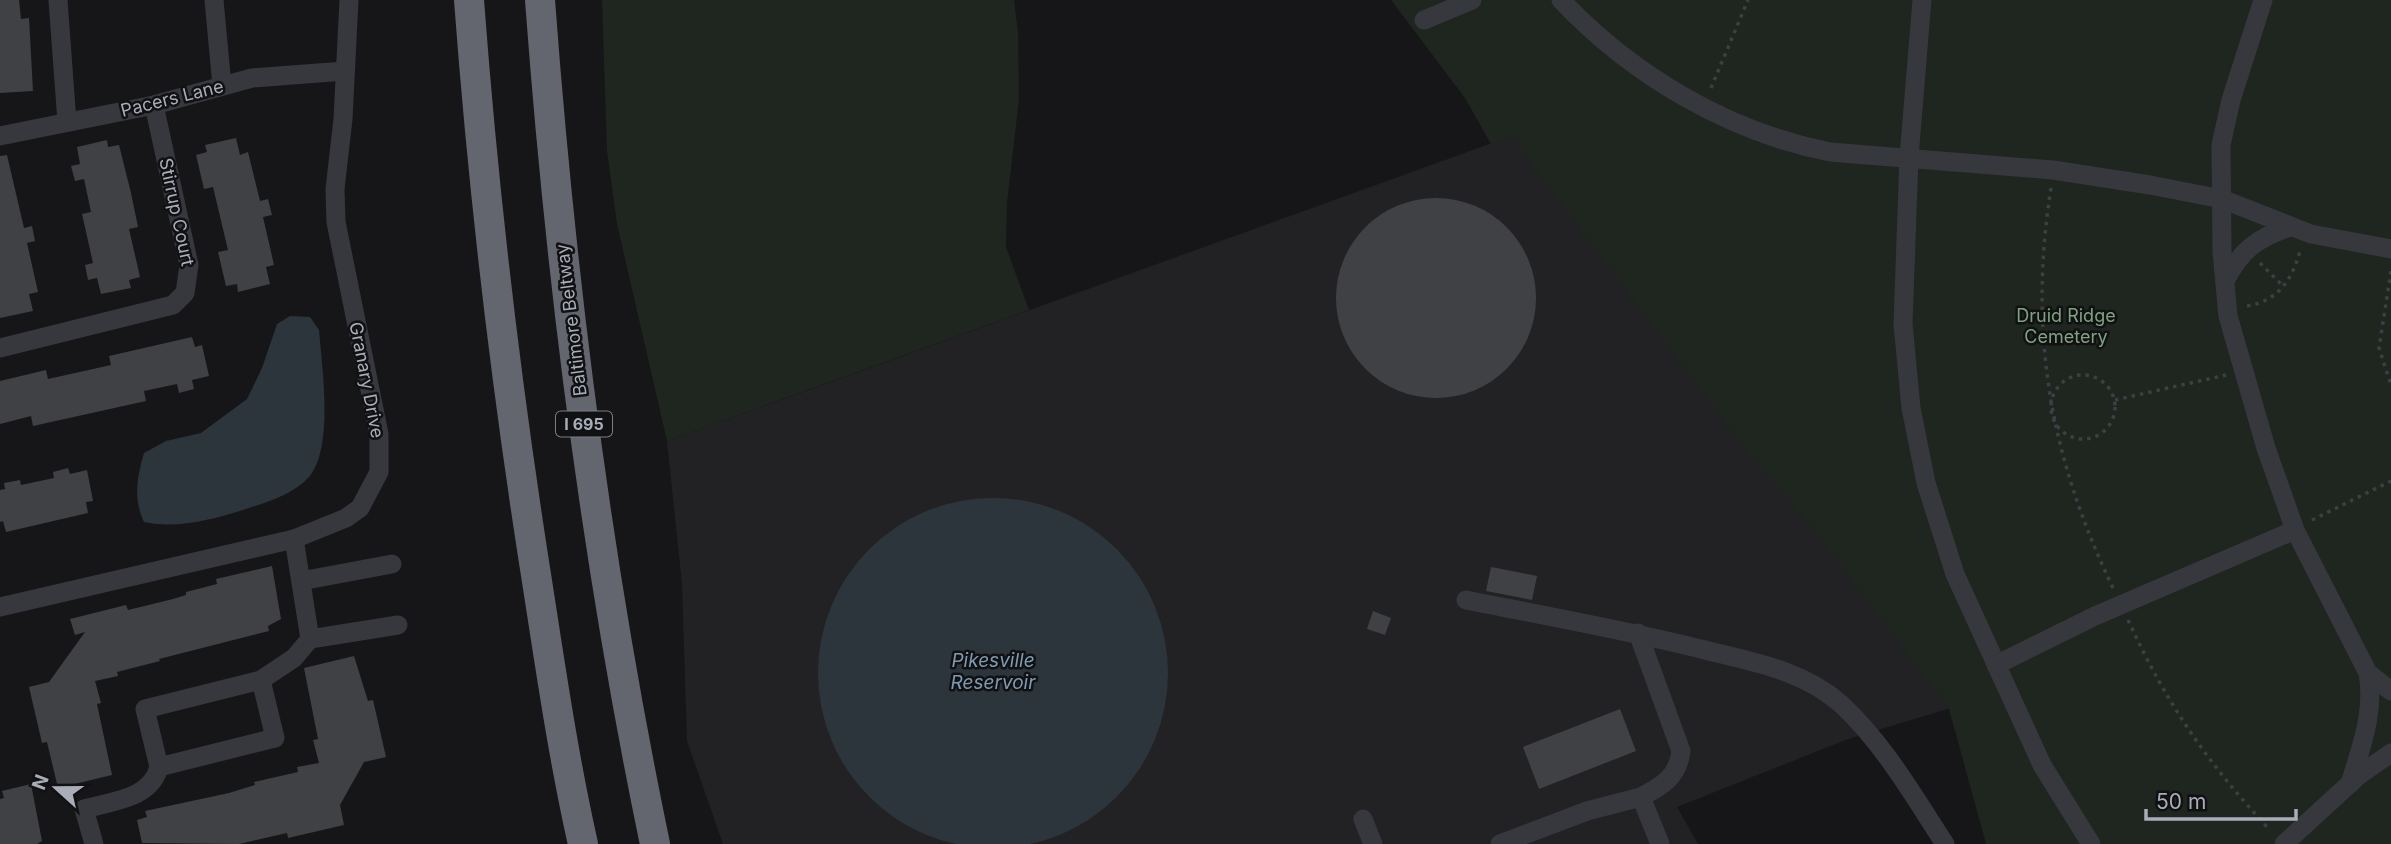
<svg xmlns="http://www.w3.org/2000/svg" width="2391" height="844" font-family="Inter,sans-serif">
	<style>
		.built { fill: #222225 }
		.green { fill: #1e261f }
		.water { fill: #2c353c }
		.building { fill: #404145 }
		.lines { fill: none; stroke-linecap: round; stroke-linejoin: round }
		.path { stroke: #3d3f44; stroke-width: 3.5; stroke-dasharray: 3.5 5; stroke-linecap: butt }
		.minor { stroke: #37383d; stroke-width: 19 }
		.highway { stroke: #63666e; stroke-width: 30 }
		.labels { text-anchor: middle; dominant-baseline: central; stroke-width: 5; stroke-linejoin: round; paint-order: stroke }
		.shield { fill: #111113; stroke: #7b7e86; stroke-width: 2 }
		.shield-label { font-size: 16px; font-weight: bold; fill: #a8adb8 }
		.street-label { font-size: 18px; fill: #a8adb8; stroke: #111113 }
		.park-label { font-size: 18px; fill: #7fa381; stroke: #111113 }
		.water-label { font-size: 19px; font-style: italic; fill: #7f9bb3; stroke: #111113 }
	</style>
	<rect width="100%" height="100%" fill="#161618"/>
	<polygon class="built" points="1542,125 1961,705 1848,739 1677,807 1698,844 723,844 687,741 682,584 667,441"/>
	<g class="green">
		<polygon points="602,0 1014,0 1018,33 1019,99 1007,203 1006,247 1029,310 667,441 617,224 607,151"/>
		<polygon points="1391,0 2391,0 2391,844 1986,844 1949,709 1798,510 1756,464 1511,137 1491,144 1465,98"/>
	</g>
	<g class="water">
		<path d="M290 316 310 317 319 330C322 368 334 447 309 477 293 495 265 503 243 510 211 520 176 529 144 522 133 498 137 478 144 453L166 441 201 433 247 399 262 368 277 324Z"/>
		<circle cx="993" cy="673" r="175"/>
	</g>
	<g class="building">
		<polygon points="0,0 19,0 21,19 29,18 33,91 0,93"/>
		<polygon points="236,138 240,155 248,152 260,201 268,199 272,215 263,217 274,265 266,267 270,284 238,292 237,284 226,286 218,252 228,250 213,187 204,189 196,155 207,152 205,145"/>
		<polygon points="107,140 108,147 119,145 131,193 138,227 129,229 140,277 129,280 131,288 101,294 97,278 88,280 85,265 93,263 82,214 91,212 84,179 75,181 71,166 80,164 77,147"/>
		<polygon points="7,155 24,228 32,226 35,241 27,243 38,292 29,294 33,311 0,318 0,156"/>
		<circle cx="1436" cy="298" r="100"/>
		<polygon points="192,337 195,347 202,345 209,376 192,380 194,389 179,393 177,384 144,391 146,401 33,426 31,416 0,424 0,381 46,370 48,379 111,365 109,356"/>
		<polygon points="68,468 70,474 87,470 93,501 86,502 88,513 6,532 3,521 0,522 0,490 5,489 4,483 20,480 21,485 54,478 53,472"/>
		<polygon points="272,566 281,619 268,626 269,631 159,659 160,661 117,672 118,676 95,681 101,703 97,704 112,775 58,788 47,742 42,743 29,687 49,682 85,632 75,635 70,619 126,605 128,610 173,599 186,595 186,592 217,584 216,579"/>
		<polygon points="1491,567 1537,576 1532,600 1486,591"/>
		<polygon points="1373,611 1391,618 1385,635 1367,629"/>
		<polygon points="354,656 368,701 373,700 386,757 364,762 340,805 344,825 288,838 287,833 239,844 142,843 137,820 147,817 145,811 229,793 255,785 254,782 298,772 297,767 319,763 313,740 318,739 304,668"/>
		<polygon points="1620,709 1636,751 1539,789 1523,747"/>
		<polygon points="31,784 42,841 37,844 0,844 0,799 4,798 2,791"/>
	</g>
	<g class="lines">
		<g class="path">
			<polyline points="1711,88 1748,0"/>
			<path d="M2051 188C2028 332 2050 457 2113 588"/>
			<polyline points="2260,263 2284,287"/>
			<polyline points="2391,271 2379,348 2391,385"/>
			<path d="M2247 306C2278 301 2292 280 2300 251"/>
			<circle cx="2083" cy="407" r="32"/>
			<polyline points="2115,400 2226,375"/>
			<polyline points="2312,520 2391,481"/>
			<path d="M2128 620C2166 703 2208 764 2270 830"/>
		</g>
		<g class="minor">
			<polyline points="58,0 67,122"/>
			<polyline points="214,0 222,86"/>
			<path d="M1561 0C1632 75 1728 132 1830 152L2053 170 2150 185 2222 199 2311 234 2391 249"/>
			<polyline points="1922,0 1909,157 1903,324 1911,408 1926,483 1955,574 2042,765 2091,844"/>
			<path d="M2263 0 2231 100 2221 145 2222 252 2228 316 2266 448 2295 530 2368 673C2375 712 2361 747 2350 784"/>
			<polyline points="1424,20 1472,0"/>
			<polyline points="0,136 154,105 252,78 345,71"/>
			<path d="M2225 281C2241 250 2257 238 2290 227"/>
			<polyline points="0,348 173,305 185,293 189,265 154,105"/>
			<polyline points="301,581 392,564"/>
			<path d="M1466 600C1546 616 1626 630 1705 650 1752 662 1803 670 1841 704 1884 744 1913 795 1945 844"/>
			<polyline points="0,607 294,539 346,518 360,508 379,472 379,434 336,222 335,189 343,119 349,0"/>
			<path d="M1638 633 1681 751C1678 777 1662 786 1641 797L1660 844"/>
			<polyline points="310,639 398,625"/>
			<polyline points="1996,665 2095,616 2295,530"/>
			<polyline points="2368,673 2391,691"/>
			<polyline points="261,680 145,709 159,767 275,738 261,680 294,658 310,639 294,539"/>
			<polyline points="1363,819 1373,844"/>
			<path d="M94 844 84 809C112 801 151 799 159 767"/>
			<polyline points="1500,844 1587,811 1641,797"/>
			<polyline points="2284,844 2358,776 2391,753"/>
		</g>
		<g class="highway">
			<path d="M469 0C483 188 505 376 534 562 549 657 562 751 583 844"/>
			<path d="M540 0C561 283 597 566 655 844"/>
		</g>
	</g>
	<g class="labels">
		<rect class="shield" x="556" y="411.5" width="56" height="25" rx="5"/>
		<g class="shield-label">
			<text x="584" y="424">I 695</text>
		</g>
		<g class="street-label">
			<text transform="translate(172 98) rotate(-14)">Pacers Lane</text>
			<text transform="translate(177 212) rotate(78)">Stirrup Court</text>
			<text transform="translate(571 320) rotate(-97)">Baltimore Beltway</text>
			<text transform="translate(367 380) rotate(79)">Granary Drive</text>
		</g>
		<g class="park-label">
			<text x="2066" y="315">Druid Ridge<tspan x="2066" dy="21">Cemetery</tspan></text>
		</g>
		<g class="water-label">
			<text x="993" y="660">Pikesville<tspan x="993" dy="22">Reservoir</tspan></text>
		</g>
	</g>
	<g transform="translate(56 788) rotate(291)" stroke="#111113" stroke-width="5" paint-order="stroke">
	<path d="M0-5L12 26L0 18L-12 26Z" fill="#a8adb8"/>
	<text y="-10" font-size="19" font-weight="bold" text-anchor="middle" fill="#a8adb8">N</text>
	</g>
	<path d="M2146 809v10h150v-10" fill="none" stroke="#a8adb8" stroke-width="3.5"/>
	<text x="2156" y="809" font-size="21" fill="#a8adb8" stroke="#111113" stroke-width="5" paint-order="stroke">50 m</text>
</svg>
